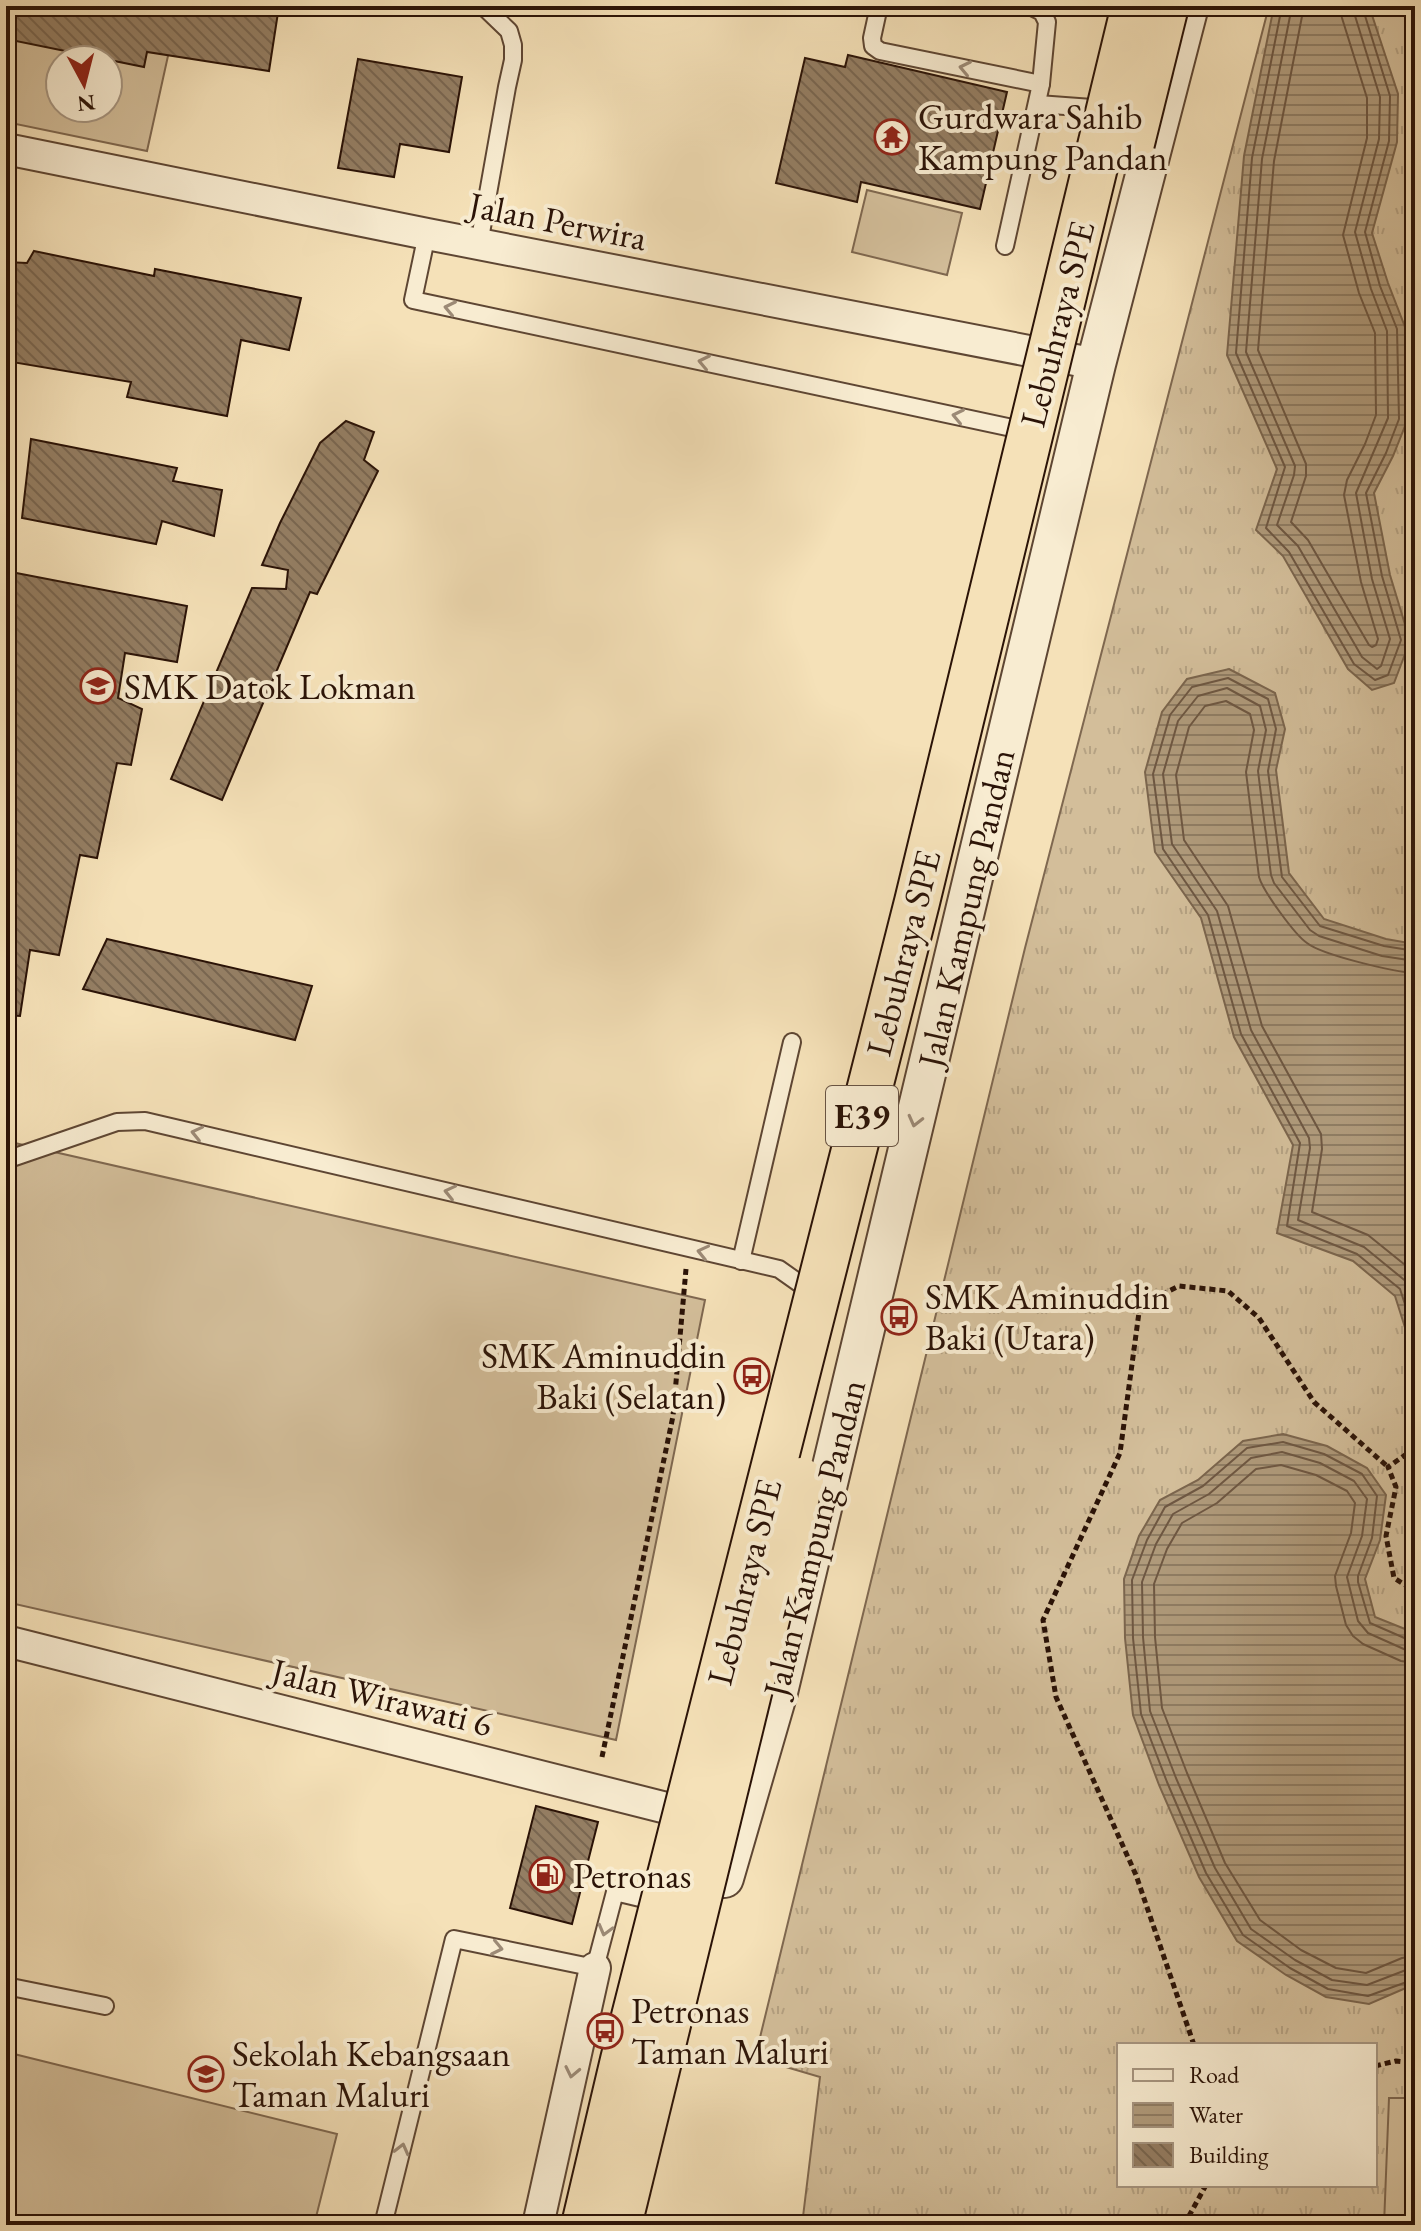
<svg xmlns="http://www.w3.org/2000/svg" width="1421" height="2231" font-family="'EB Garamond',serif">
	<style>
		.grass { fill: url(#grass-tufts); stroke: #7f6850; stroke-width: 2; fill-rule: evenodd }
		.garden { fill: #d3be9a; stroke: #7f6850; stroke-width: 2; fill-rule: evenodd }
		.water { fill: url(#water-rules); stroke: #7b654d; stroke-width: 2 }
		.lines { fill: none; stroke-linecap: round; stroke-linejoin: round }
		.shore { stroke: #6e5742; stroke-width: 2 }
		.building { fill: url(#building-back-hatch); stroke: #2b1307; stroke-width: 2 }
		.service-casing { stroke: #5e4633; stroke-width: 20 }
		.minor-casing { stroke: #5e4633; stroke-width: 34 }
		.tertiary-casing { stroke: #5e4633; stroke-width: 42 }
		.path { stroke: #2b1307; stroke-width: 5; stroke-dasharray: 6 4; stroke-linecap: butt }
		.service { stroke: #f8ecd1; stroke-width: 16 }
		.minor { stroke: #f8ecd1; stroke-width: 30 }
		.tertiary { stroke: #f8ecd1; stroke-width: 38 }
		.motorway-bridge-casing { stroke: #2b1307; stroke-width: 48; stroke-linecap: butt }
		.motorway-bridge { stroke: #f5e1b8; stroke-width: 44 }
		.oneway { stroke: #9c8a76 }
		.labels { text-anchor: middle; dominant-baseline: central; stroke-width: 8; stroke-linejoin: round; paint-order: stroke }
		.shield { fill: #f8ecd1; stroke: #685444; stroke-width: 2 }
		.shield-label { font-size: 34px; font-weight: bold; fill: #2b1307 }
		.poi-label { font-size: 36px; fill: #2b1307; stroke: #f8ecd1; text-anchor: start }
		.street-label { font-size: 36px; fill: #2b1307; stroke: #f8ecd1 }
	</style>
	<defs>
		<pattern id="grass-tufts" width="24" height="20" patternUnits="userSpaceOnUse" patternTransform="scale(2)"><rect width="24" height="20" fill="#d3be9a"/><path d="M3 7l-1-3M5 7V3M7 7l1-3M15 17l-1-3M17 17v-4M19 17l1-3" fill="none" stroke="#b5a283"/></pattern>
		<pattern id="water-rules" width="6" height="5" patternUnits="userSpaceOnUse" patternTransform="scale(2)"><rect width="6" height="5" fill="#b09b7c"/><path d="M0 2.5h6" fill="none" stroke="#8f7d64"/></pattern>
		<pattern id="building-back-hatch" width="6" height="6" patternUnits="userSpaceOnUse" patternTransform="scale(2)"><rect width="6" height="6" fill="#947e63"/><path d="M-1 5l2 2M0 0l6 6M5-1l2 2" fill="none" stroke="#796650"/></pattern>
	</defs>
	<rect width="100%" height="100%" fill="#f5e1b8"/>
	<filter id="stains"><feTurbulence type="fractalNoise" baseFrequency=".0025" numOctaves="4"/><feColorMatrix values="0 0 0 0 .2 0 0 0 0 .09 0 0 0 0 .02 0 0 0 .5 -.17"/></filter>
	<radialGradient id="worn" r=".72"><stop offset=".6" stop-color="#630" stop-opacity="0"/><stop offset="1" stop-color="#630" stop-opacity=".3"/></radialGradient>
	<path class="grass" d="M1269 6H1415V2225H802L820 2077 755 2058 1025 948ZM1119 2045H1375V2185H1119Z"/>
	<g class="garden">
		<path d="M6 6H179L147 151 6 122ZM60 60H108V108H60Z"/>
		<polygon points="867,190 962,213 947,275 852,252"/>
		<polygon points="6,1141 705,1300 616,1740 6,1602"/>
		<polygon points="6,2052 337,2134 314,2225 6,2225"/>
		<polygon points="1389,2098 1415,2098 1415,2225 1384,2225"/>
	</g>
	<g class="water">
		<polygon points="1274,6 1369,6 1398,94 1397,142 1372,233 1388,283 1405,327 1407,421 1393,456 1374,493 1390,575 1410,641 1394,683 1372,690 1348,669 1283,556 1256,530 1277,469 1227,355 1244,156"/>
		<polygon points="1229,669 1275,693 1285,729 1276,770 1289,873 1324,919 1386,939 1415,944 1415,1359 1395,1296 1353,1261 1277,1233 1293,1145 1234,1037 1201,918 1155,852 1145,772 1162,712 1187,679"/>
		<polygon points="1283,1434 1327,1446 1367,1468 1386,1495 1380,1540 1365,1579 1375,1617 1415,1633 1415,1984 1369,2004 1326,1997 1286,1975 1237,1941 1199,1877 1159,1785 1133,1715 1125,1638 1124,1579 1139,1536 1160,1500 1198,1480 1243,1441"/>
	</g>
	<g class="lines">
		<g class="shore">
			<polyline points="1282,6 1252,158 1236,353 1285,467 1266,528 1289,552 1354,664 1375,680 1388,675 1401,640 1382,576 1366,493 1386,453 1399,419 1397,329 1380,286 1365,232 1389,141 1390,96 1362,6"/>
			<polyline points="1292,6 1262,159 1246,352 1295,466 1294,475 1277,525 1298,546 1362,657 1377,669 1381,666 1390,639 1372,579 1356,493 1388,418 1387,331 1371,289 1355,232 1379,139 1380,97 1352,6"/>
			<polyline points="1304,6 1274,161 1258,350 1306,464 1306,476 1291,522 1308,540 1369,645 1372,647 1376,645 1378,639 1361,582 1344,495 1347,480 1365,444 1376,415 1375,333 1359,293 1343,235 1367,138 1367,98 1342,18 1340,6"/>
			<polyline points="1415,951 1384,946 1320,926 1282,877 1268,771 1276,729 1268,699 1228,678 1192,687 1170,715 1153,774 1163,849 1208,915 1241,1034 1300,1143 1287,1226 1357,1254 1400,1289 1415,1335"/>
			<polyline points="1415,961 1382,956 1319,936 1310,930 1274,883 1271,875 1258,771 1266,730 1260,706 1227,688 1198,696 1178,721 1163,774 1172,844 1217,911 1251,1030 1309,1138 1310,1148 1298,1220 1364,1247 1408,1283 1415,1300"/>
			<path d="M1415 973C1394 972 1322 955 1307 943 1295 935 1263 891 1259 877L1246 772 1254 730 1250 714 1226 701 1205 706 1189 727 1176 775 1184 840 1228 906 1262 1026 1321 1134 1322 1149 1312 1212 1368 1235 1415 1273"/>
			<polyline points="1415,1641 1409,1640 1370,1623 1358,1582 1358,1576 1372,1538 1377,1496 1362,1474 1324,1454 1283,1442 1247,1448 1203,1486 1165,1507 1147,1540 1132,1580 1133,1638 1141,1714 1167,1782 1206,1873 1243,1935 1290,1968 1328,1989 1368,1996 1415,1979"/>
			<polyline points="1415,1651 1406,1650 1368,1633 1358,1621 1347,1577 1362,1536 1367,1499 1354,1481 1320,1463 1282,1452 1251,1458 1209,1494 1173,1514 1156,1544 1142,1582 1143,1637 1150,1711 1176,1778 1215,1868 1251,1929 1295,1960 1332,1980 1367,1985 1406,1970 1415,1969"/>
			<polyline points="1415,1663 1401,1661 1363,1644 1353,1636 1346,1625 1336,1586 1335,1576 1351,1533 1355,1503 1347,1491 1316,1475 1281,1465 1256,1469 1217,1503 1182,1523 1167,1549 1154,1584 1155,1637 1162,1708 1187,1773 1225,1863 1260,1920 1301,1950 1336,1968 1366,1973 1402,1958 1415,1956"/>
		</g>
	</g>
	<g class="building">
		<polygon points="6,6 279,6 269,71 147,52 144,67 6,39"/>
		<polygon points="848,55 1007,92 980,209 861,182 857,202 776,183 805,58 845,67"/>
		<polygon points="358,59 462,77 449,152 400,144 394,177 338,168"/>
		<polygon points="34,251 154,276 155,269 301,298 289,350 241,340 227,416 127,397 131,382 6,361 6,262 27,263"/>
		<polygon points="346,421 374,432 364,460 378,471 317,594 310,592 222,800 171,779 252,588 286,589 288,570 262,565 280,523 320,443"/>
		<polygon points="31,439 177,468 173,481 222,490 214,536 162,521 156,544 22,518"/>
		<polygon points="6,571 187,606 177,662 125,653 118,698 142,709 131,765 117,763 97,858 80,855 59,955 30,950 20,1016 6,1015"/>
		<polygon points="107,939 312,986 295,1040 83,989"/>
		<polygon points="536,1806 598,1822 572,1924 510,1908"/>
	</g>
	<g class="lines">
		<defs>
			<g id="service">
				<polyline points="879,6 872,38 873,46 880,51 1041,84"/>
				<polyline points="1038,104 1092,108 1107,112"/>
				<polyline points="427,234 413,300 1031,432"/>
				<polyline points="479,244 507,87 513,60 513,45 509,31 483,6"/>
				<polyline points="1005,246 1041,84 1047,22 1042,12 1030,6"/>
				<polyline points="6,1160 117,1122 145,1121 779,1269 813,1293"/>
				<polyline points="741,1261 792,1042"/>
				<polyline points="6,1986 105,2006"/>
				<polyline points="383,2225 454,1939 595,1968 615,1892 661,1903"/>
			</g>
			<g id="minor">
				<polyline points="6,149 427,234 1096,364"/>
				<polyline points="6,1641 702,1817"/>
				<polyline points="538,2225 595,1968"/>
			</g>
			<polyline id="tertiary" points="724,1878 778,1692 1096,364 1189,6"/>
		</defs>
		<use href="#service" class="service-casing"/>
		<use href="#minor" class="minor-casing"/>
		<use href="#tertiary" class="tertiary-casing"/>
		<g class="path">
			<polyline points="1415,1448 1388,1467 1396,1487 1386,1536 1394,1578 1415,1591"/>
			<polyline points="602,1757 673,1416 686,1269"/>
			<polyline points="1194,2045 1136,1875 1056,1697 1043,1620 1120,1453 1140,1305 1179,1286 1228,1291 1259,1318 1314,1402 1388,1467"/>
			<polyline points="1375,2066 1396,2061 1415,2063"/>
			<polyline points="1184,2225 1206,2185"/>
		</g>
		<use href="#service" class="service"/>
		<use href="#minor" class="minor"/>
		<use href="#tertiary" class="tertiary"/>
		<defs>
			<g id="motorway-bridge">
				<polyline points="1132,143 1166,6"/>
				<polyline points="584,2225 623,2060 917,902 1134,6"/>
				<polyline points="619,2225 801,1480"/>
			</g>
		</defs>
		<use href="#motorway-bridge" class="motorway-bridge-casing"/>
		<use href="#motorway-bridge" class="motorway-bridge"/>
	</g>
	<defs><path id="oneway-chevron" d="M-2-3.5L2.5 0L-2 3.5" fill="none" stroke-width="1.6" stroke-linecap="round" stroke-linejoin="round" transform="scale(2)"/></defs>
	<g class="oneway">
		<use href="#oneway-chevron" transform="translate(965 68) rotate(-168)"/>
		<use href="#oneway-chevron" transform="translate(450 308) rotate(-168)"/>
		<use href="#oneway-chevron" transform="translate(704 362) rotate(-168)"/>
		<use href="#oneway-chevron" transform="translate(958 416) rotate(-168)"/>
		<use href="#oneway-chevron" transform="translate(915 1121) rotate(104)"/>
		<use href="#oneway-chevron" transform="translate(197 1133) rotate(-167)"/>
		<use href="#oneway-chevron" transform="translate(450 1192) rotate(-167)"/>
		<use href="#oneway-chevron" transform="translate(703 1252) rotate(-167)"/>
		<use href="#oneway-chevron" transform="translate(605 1930) rotate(105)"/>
		<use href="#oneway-chevron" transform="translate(497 1948) rotate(12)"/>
		<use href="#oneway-chevron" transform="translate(572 2072) rotate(102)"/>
		<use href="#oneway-chevron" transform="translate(402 2149) rotate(-76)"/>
	</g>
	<defs>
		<symbol id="temple-ring" viewBox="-11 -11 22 22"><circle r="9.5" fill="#f8ecd1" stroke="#8f2418" stroke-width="1.5"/><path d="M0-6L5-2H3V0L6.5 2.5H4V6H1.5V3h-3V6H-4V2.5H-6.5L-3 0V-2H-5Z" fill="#8f2418"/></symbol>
		<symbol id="school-ring" viewBox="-11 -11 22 22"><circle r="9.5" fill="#f8ecd1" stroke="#8f2418" stroke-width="1.5"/><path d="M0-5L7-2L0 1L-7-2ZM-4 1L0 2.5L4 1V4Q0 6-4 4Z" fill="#8f2418"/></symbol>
		<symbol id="bus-ring" viewBox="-11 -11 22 22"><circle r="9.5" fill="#f8ecd1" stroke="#8f2418" stroke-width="1.5"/><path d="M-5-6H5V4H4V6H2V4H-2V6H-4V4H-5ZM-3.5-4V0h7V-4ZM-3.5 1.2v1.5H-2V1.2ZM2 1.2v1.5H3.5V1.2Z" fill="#8f2418"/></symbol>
		<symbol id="fuel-ring" viewBox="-11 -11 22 22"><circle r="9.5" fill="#f8ecd1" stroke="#8f2418" stroke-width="1.5"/><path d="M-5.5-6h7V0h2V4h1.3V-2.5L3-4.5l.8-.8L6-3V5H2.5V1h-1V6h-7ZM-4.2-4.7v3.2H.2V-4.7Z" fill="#8f2418"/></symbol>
	</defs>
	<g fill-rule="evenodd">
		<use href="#temple-ring" x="872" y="117" width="40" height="40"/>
		<use href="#school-ring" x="78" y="666" width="40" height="40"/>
		<use href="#bus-ring" x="879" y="1297" width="40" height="40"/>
		<use href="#bus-ring" x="732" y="1356" width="40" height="40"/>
		<use href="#fuel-ring" x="527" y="1855" width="40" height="40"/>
		<use href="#bus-ring" x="585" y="2011" width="40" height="40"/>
		<use href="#school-ring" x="186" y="2054" width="40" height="40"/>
	</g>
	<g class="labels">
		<rect class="shield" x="826" y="1086" width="72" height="60" rx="6"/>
		<g class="shield-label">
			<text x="862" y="1116">E39</text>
		</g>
		<g class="poi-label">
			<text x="918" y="116">Gurdwara Sahib<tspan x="918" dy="41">Kampung Pandan</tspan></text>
			<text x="124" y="686">SMK Datok Lokman</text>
			<text x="925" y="1296">SMK Aminuddin<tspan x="925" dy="41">Baki (Utara)</tspan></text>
			<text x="726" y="1355" text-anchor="end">SMK Aminuddin<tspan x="726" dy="41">Baki (Selatan)</tspan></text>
			<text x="573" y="1875">Petronas</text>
			<text x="631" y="2010">Petronas<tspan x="631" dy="41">Taman Maluri</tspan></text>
			<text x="232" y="2053">Sekolah Kebangsaan<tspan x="232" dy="41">Taman Maluri</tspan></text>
		</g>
		<g class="street-label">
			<text transform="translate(558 221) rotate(11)">Jalan Perwira</text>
			<text transform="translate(1057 324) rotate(-76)">Lebuhraya SPE</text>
			<text transform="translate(966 908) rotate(-77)">Jalan Kampung Pandan</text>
			<text transform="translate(903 953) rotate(-76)">Lebuhraya SPE</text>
			<text transform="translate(814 1538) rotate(-76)">Jalan Kampung Pandan</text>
			<text transform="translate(744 1582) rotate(-76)">Lebuhraya SPE</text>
			<text transform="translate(382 1697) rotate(14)">Jalan Wirawati 6</text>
		</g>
	</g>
	<rect width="1421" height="2231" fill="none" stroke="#f5e1b8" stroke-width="32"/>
	<rect x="8" y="8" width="1405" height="2215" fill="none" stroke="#2b1307" stroke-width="4"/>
	<rect x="16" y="16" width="1389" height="2199" fill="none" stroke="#2b1307" stroke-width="2"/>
	<rect x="1117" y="2043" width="260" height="144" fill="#f8ecd1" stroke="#a69580" stroke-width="2"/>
	<rect x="1133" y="2069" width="40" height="12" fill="#f8ecd1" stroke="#a69580" stroke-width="2"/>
	<text x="1189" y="2083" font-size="24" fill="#2b1307">Road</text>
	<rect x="1133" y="2103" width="40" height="24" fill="url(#water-rules)" stroke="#a69580" stroke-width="2"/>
	<text x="1189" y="2123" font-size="24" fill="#2b1307">Water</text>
	<rect x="1133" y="2143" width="40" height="24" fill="url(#building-back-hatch)" stroke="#a69580" stroke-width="2"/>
	<text x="1189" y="2163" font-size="24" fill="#2b1307">Building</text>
	<g transform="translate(84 84) rotate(173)"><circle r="38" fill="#f8ecd1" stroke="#a69580" stroke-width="2"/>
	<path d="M0-6L14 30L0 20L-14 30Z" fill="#8f2418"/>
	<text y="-12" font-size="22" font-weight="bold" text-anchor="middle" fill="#2b1307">N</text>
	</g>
	<rect width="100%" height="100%" filter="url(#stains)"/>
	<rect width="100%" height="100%" fill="url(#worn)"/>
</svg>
